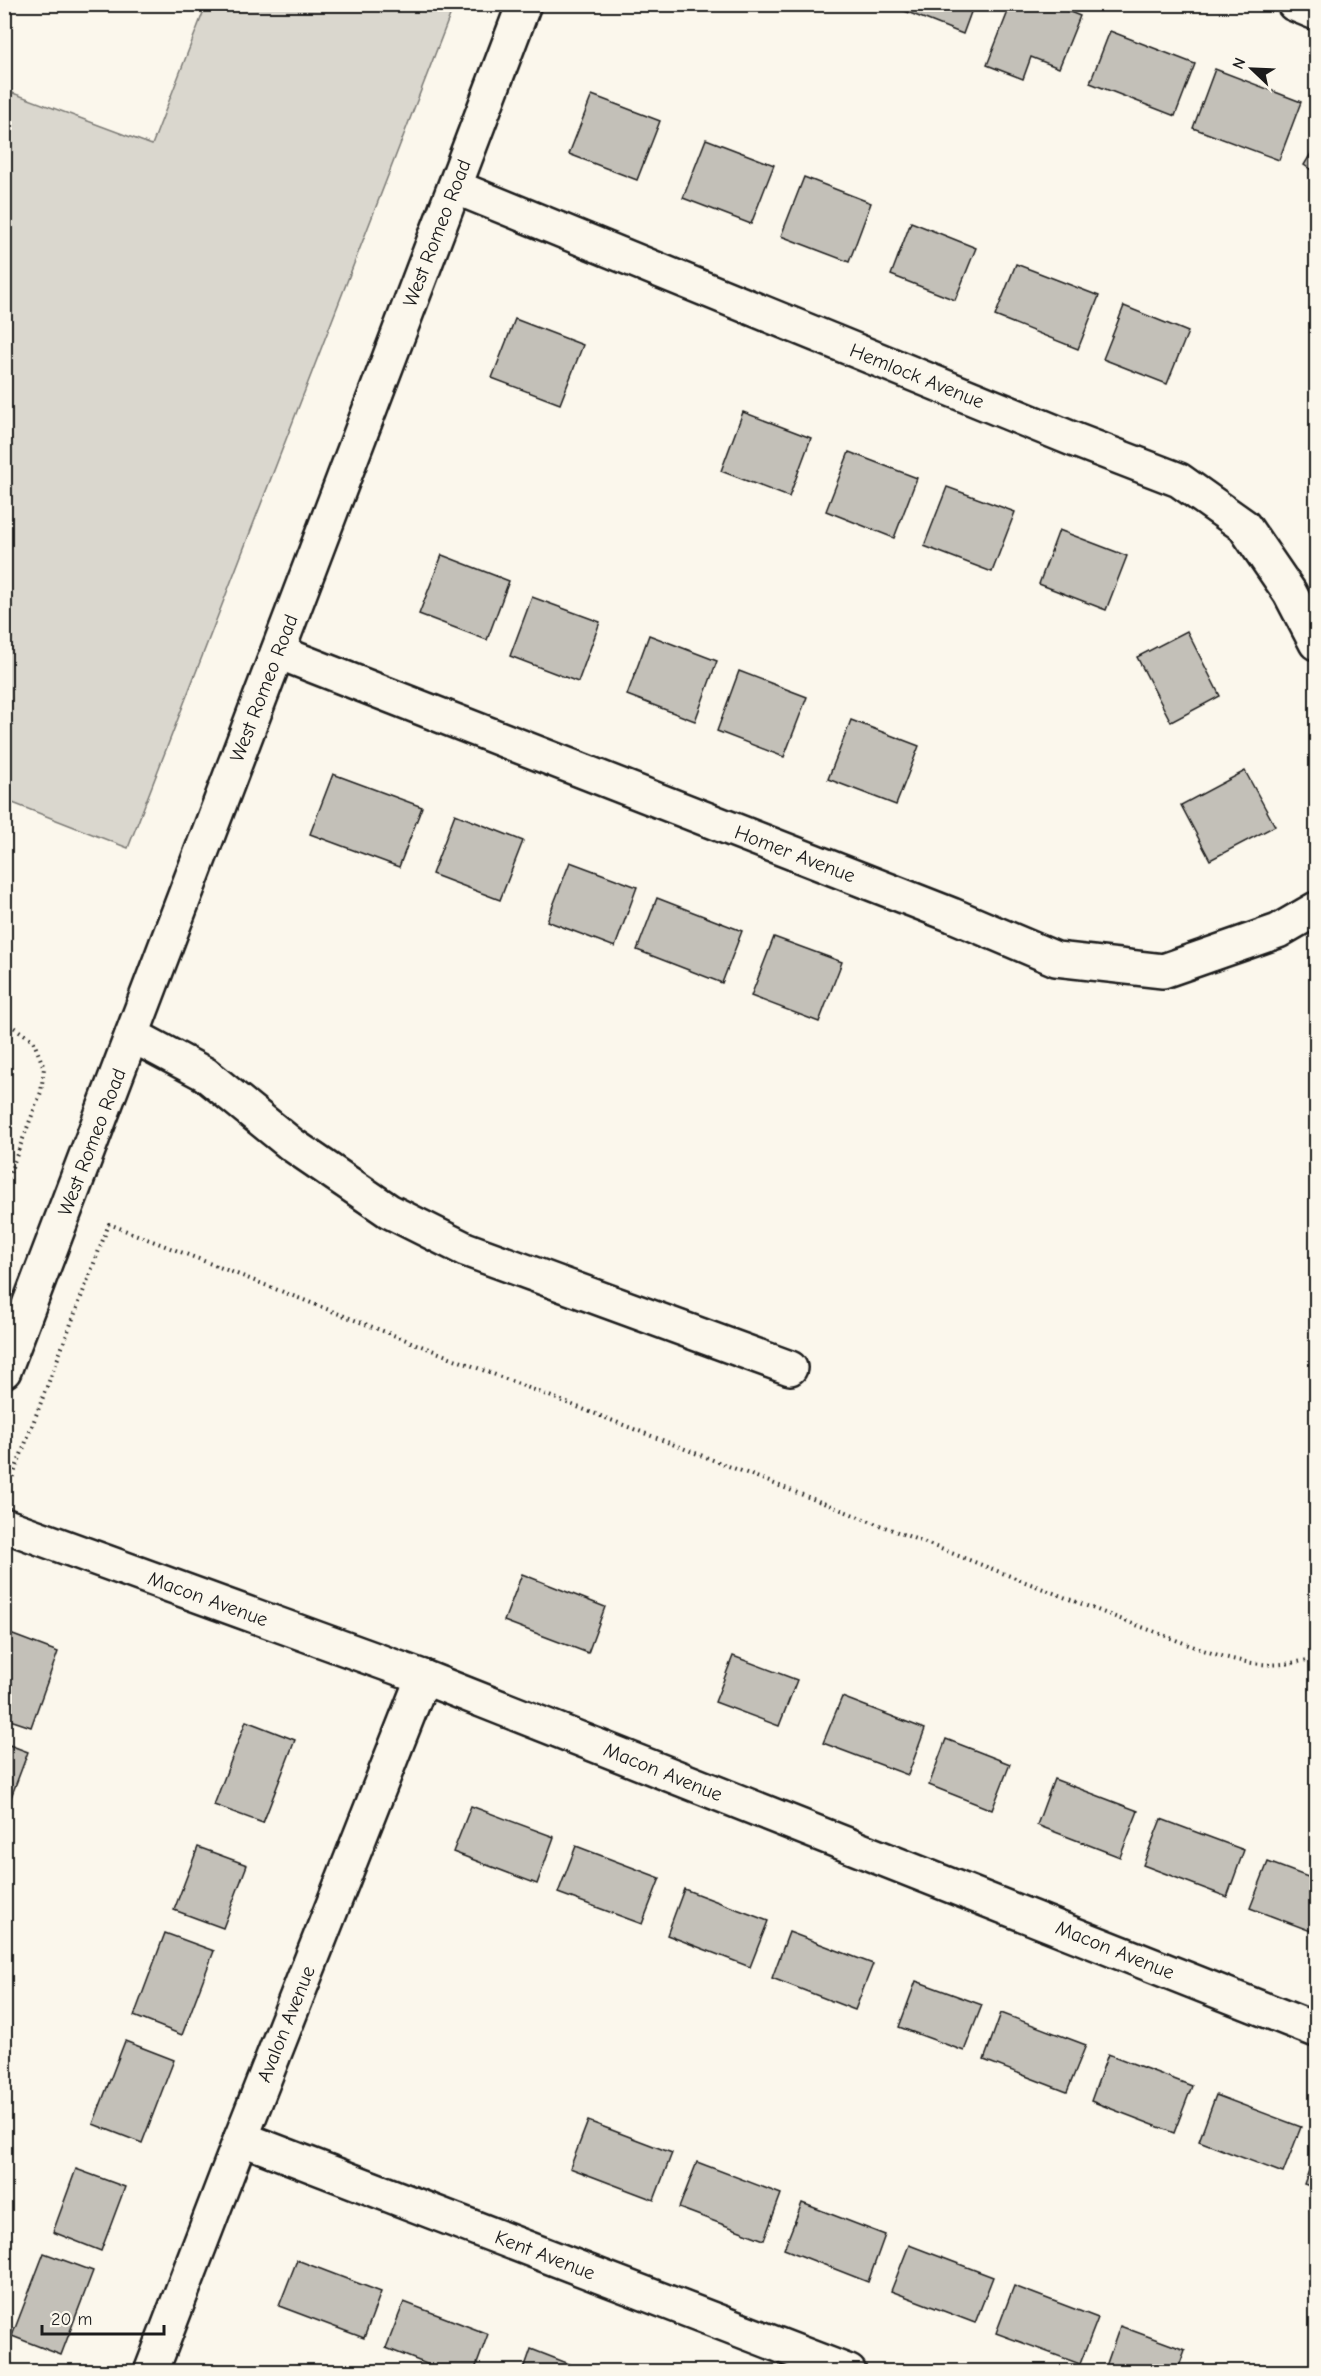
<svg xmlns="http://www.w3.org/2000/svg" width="1321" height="2376" font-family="'Comic Neue',sans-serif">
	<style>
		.green { fill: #dad7ce; stroke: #7b7a75; stroke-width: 1.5 }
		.building { fill: #c3c0b8; stroke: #1c1c1c; stroke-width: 1.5 }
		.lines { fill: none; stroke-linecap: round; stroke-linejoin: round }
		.minor-casing { stroke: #1c1c1c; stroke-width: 38 }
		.major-casing { stroke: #1c1c1c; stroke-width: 38 }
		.path { stroke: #1c1c1c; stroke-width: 4; stroke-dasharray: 1.5 4.5; stroke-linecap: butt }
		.minor { stroke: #fbf7ec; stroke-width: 33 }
		.major { stroke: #fbf7ec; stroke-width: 33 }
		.labels { text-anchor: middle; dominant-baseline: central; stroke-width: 6; stroke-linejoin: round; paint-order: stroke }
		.street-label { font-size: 20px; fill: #1c1c1c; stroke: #fbf7ec }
	</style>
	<rect width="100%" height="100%" fill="#fbf7ec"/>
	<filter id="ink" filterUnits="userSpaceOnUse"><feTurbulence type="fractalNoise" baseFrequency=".0167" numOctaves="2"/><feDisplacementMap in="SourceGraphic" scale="12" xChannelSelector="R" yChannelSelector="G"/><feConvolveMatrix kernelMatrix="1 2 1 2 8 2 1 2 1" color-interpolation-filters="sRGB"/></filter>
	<g filter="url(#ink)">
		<polygon class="green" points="206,5 454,5 128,848 5,800 5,90 152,145"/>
		<g class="building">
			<polygon points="887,4 974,4 963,34"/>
			<polygon points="1011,4 1050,4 1080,16 1059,68 1031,57 1023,79 987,65"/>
			<polygon points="1110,31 1195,64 1175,116 1090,83"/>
			<polygon points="1215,69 1301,102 1279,160 1193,128"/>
			<polygon points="592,95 660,121 637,180 569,154"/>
			<polygon points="706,139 774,165 751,224 683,198"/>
			<polygon points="1316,145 1316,173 1304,165"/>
			<polygon points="804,177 871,203 849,262 781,236"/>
			<polygon points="911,222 976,248 955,300 891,275"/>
			<polygon points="1016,264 1099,296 1078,349 995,316"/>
			<polygon points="1124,306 1188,332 1167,384 1103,359"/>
			<polygon points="515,319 583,345 560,404 492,378"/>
			<polygon points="743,412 811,438 789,497 721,471"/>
			<polygon points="849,452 917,478 894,538 826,511"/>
			<polygon points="947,487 1015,512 992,572 924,546"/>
			<polygon points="1059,530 1127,556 1106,610 1039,584"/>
			<polygon points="442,555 509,581 487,640 419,614"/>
			<polygon points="532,597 600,622 578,682 510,656"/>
			<polygon points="1187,631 1220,696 1171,722 1137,657"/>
			<polygon points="649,635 717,661 695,721 627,695"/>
			<polygon points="739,671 807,697 784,757 717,731"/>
			<polygon points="851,720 919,746 896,805 828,779"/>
			<polygon points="1245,771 1275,826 1210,860 1181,805"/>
			<polygon points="333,774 422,807 399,867 310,834"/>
			<polygon points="455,814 523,841 500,900 432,874"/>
			<polygon points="570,862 637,887 615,947 547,921"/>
			<polygon points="657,898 742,931 722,983 637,950"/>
			<polygon points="774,937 842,962 819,1022 751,996"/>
			<polygon points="522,1574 605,1607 588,1653 504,1621"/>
			<polygon points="5,1632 58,1652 31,1727 4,1718"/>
			<polygon points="733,1656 797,1680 779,1726 715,1702"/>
			<polygon points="842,1697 925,1729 908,1775 823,1743"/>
			<polygon points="246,1721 295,1740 263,1823 214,1805"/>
			<polygon points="946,1739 1010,1764 992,1810 929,1785"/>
			<polygon points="4,1743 28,1752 4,1816"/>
			<polygon points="1054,1779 1138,1811 1120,1857 1037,1825"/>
			<polygon points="471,1806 554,1837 537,1884 453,1852"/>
			<polygon points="1161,1819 1244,1850 1227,1897 1143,1865"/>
			<polygon points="576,1846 660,1878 642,1924 558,1893"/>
			<polygon points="198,1847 247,1865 223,1928 174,1910"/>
			<polygon points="1268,1862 1316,1880 1316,1933 1250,1908"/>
			<polygon points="684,1889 768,1921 750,1967 667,1935"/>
			<polygon points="789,1932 873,1964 855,2010 772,1978"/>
			<polygon points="165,1933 214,1951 182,2035 134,2016"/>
			<polygon points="916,1981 982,2005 964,2051 899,2027"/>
			<polygon points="1001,2013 1086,2045 1067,2092 984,2060"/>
			<polygon points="125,2041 174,2060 142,2143 93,2124"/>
			<polygon points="1108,2054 1192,2086 1174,2133 1091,2101"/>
			<polygon points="1216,2095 1301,2127 1283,2173 1199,2141"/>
			<polygon points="588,2121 672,2153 654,2200 570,2168"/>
			<polygon points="1316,2151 1316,2188 1304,2184"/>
			<polygon points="697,2162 781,2194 764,2240 679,2208"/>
			<polygon points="76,2169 125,2187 101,2251 53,2232"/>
			<polygon points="802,2203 885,2235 868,2282 784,2249"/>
			<polygon points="909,2245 993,2277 975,2323 891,2291"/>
			<polygon points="44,2253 93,2271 61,2355 12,2336"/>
			<polygon points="297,2260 381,2292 364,2338 279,2306"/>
			<polygon points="1014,2286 1098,2318 1080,2364 996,2333"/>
			<polygon points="404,2302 488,2334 474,2372 447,2372 386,2348"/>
			<polygon points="1120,2326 1185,2350 1177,2372 1104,2372"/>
			<polygon points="531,2349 590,2372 523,2372"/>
		</g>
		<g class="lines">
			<defs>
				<g id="minor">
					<polyline points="1294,4 1316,13"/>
					<polyline points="455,187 1075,440 1179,480 1244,526 1290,593 1316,643"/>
					<polyline points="278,652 952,915 1056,959 1163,971 1278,931 1316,909"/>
					<polyline points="132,1035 205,1074 291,1144 389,1211 465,1249 790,1368"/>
					<polyline points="4,1525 423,1677 1316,2030"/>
					<polyline points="241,2138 849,2372"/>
					<polyline points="151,2372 241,2138 423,1677"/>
				</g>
				<polyline id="major" points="4,1371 524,4"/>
			</defs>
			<use href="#minor" class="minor-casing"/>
			<use href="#major" class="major-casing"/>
			<g class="path">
				<polyline points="4,1021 33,1040 44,1068 41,1092 4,1188"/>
				<path d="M4 1478 11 1481 109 1224 1133 1624C1172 1637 1221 1661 1261 1664 1280 1666 1299 1662 1316 1658"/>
			</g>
			<use href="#minor" class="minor"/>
			<use href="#major" class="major"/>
		</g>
	</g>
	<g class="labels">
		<g class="street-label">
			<text transform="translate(437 233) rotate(-69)">West Romeo Road</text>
			<text transform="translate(917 376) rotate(22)">Hemlock Avenue</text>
			<text transform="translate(264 688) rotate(-69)">West Romeo Road</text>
			<text transform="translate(795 854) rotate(21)">Homer Avenue</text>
			<text transform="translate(92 1142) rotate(-69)">West Romeo Road</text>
			<text transform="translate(208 1599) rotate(20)">Macon Avenue</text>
			<text transform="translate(663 1772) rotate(22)">Macon Avenue</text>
			<text transform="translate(1115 1950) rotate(22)">Macon Avenue</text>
			<text transform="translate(286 2024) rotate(-68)">Avalon Avenue</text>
			<text transform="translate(545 2255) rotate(21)">Kent Avenue</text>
		</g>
	</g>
	<rect width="1321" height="2376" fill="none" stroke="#fbf7ec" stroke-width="24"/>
	<rect x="12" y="12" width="1297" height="2352" fill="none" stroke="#1c1c1c" stroke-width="2" filter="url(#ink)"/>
	<g transform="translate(1252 69) rotate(293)" stroke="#fbf7ec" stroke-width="4.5" paint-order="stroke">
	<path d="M0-4.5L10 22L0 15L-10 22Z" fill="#1c1c1c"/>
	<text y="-9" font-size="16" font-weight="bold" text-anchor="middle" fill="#1c1c1c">N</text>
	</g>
	<path d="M42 2325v9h122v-9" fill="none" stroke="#1c1c1c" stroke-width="3"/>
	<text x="51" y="2325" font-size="18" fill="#1c1c1c" stroke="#fbf7ec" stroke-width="4.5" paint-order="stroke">20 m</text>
</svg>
